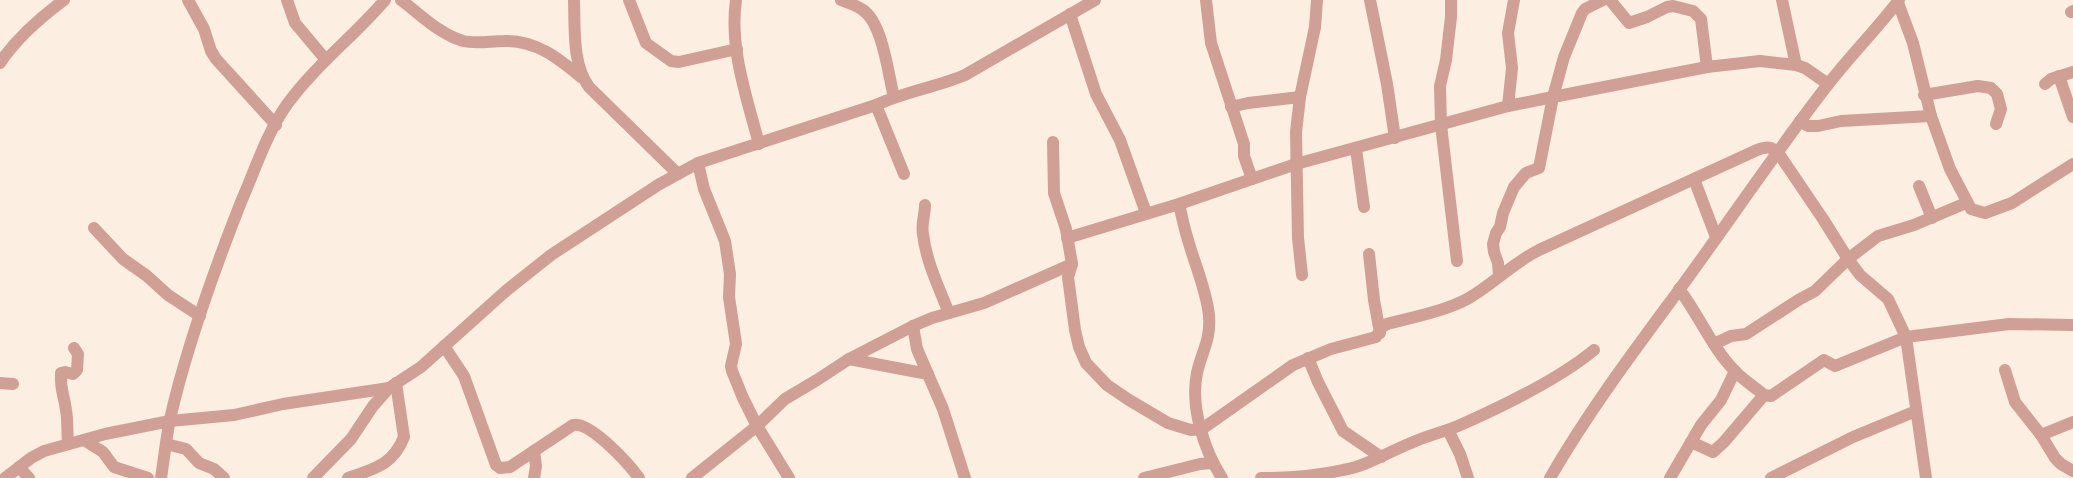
<svg xmlns="http://www.w3.org/2000/svg" width="2073" height="478" font-family="'Source Sans 3',sans-serif">
	<style>
		.lines { fill: none; stroke-linecap: round; stroke-linejoin: round }
		.minor { stroke: #d09f95; stroke-width: 12 }
	</style>
	<rect width="100%" height="100%" fill="#fdeee2"/>
	<g class="lines">
		<g class="minor">
			<polyline points="188,0 204,29 211,51 216,59 276,125"/>
			<polyline points="287,0 295,23 326,60"/>
			<path d="M401 0C420 14 439 34 463 41 476 44 491 41 504 41 536 40 558 58 581 77"/>
			<path d="M574 0C575 28 572 64 589 87L678 174"/>
			<polyline points="629,0 646,43 671,61 679,62 737,49"/>
			<path d="M736 0C729 48 747 98 759 144"/>
			<path d="M841 0C848 3 856 5 863 10 883 24 888 74 894 97"/>
			<polyline points="1206,0 1211,43 1244,144 1244,156 1252,179"/>
			<polyline points="1370,0 1387,84 1395,138"/>
			<polyline points="1451,0 1451,17 1446,60 1440,86 1441,125 1457,261"/>
			<polyline points="1610,0 1629,23 1647,17 1667,7 1673,6 1693,11 1701,19 1707,67"/>
			<polyline points="1782,0 1796,65"/>
			<polyline points="1897,0 1913,43 1931,116 1950,169 1971,209 1985,213 2012,203 2073,164"/>
			<polyline points="2071,12 2073,11"/>
			<polyline points="1070,14 1096,94 1120,140 1146,213"/>
			<path d="M0 63C16 39 41 17 64 0"/>
			<polyline points="2059,76 2073,117"/>
			<polyline points="2045,84 2051,79 2073,72"/>
			<polyline points="1924,95 1978,86 1991,88 1997,94 2001,109 1996,124"/>
			<polyline points="876,105 904,174"/>
			<polyline points="1508,106 1512,68 1508,33 1514,0"/>
			<polyline points="1231,107 1248,103 1300,97"/>
			<polyline points="1800,121 1808,126 1818,126 1841,121 1931,116"/>
			<path d="M1053 142 1054 193 1066 229 1072 264 1068 277 1075 330 1079 347 1086 363 1107 385 1129 400 1168 423 1191 430 1202 429 1293 365 1331 349 1376 337 1382 327 1387 324C1413 317 1446 311 1469 298 1493 284 1513 263 1539 250L1757 150C1765 147 1769 146 1777 151L1823 219 1848 259 1860 275 1888 299 1906 337 1926 478"/>
			<polyline points="1356,149 1364,207"/>
			<polyline points="698,163 704,189 725,241 730,274 729,297 736,344 731,366 732,371 743,398 757,426 789,478"/>
			<polyline points="1694,179 1716,237"/>
			<polyline points="1919,186 1932,218"/>
			<path d="M1179 204C1182 216 1184 228 1188 240 1195 265 1206 289 1209 315 1211 341 1202 350 1197 373 1190 407 1204 450 1222 478"/>
			<path d="M925 205C925 215 921 224 923 234 926 261 939 288 949 313"/>
			<polyline points="94,228 123,259 147,276 168,295 200,316"/>
			<polyline points="1067,238 1179,204 1296,164 1508,106 1553,97 1707,67 1760,61 1796,65 1805,68 1828,84"/>
			<polyline points="1369,254 1374,300 1380,333"/>
			<polyline points="1302,275 1298,238 1296,132 1300,97 1315,27 1317,0"/>
			<polyline points="1499,276 1498,263 1494,252 1493,244 1496,233 1500,227 1503,213 1514,187 1526,173 1539,168 1553,97 1564,57 1582,13 1585,9 1603,0"/>
			<path d="M1679 289C1699 315 1712 348 1735 371 1743 380 1755 387 1764 395L1771 396 1824 360 1835 366 1906 337 2009 324 2073 325"/>
			<polyline points="913,326 917,349 943,409 965,478"/>
			<polyline points="1714,344 1731,336 1746,334 1800,299 1815,291 1848,259 1878,236 1914,225 1966,203"/>
			<path d="M444 346 464 376 496 465 500 468 510 467 573 425C590 421 629 464 639 478"/>
			<polyline points="1308,358 1318,382 1343,431 1381,457"/>
			<polyline points="849,359 928,374"/>
			<polyline points="2005,370 2015,402 2041,435 2055,458 2061,464 2073,471"/>
			<polyline points="0,383 13,384"/>
			<polyline points="1448,430 1460,454 1468,478"/>
			<polyline points="2041,435 2073,422"/>
			<polyline points="84,440 103,452 114,467 148,478"/>
			<polyline points="1691,442 1713,452 1724,442 1764,395"/>
			<path d="M68 444C67 433 68 421 66 410 64 394 60 391 61 373L65 372 73 374 77 370 78 354 74 348"/>
			<polyline points="166,444 186,449 199,463 214,469 224,478"/>
			<polyline points="534,451 536,466 534,478"/>
			<polyline points="19,467 29,478"/>
			<polyline points="5,478 31,458 44,451 105,434 170,421 234,415 283,404 389,388"/>
			<path d="M161 478C164 459 166 439 170 419 187 345 213 273 241 202 255 170 267 132 288 103 316 65 354 36 385 0"/>
			<path d="M313 478 351 439 373 406 389 388 421 367 507 290 551 255 658 185 698 163 876 105C905 92 936 87 965 75L1095 0"/>
			<path d="M348 478C374 469 393 465 404 437L396 383"/>
			<polyline points="692,478 757,426 785,399 817,380 849,359 913,326 932,318 984,303 1072,264"/>
			<polyline points="1144,478 1200,464 1212,463"/>
			<path d="M1261 478C1289 478 1316 476 1343 470 1367 466 1388 452 1411 443 1426 436 1443 432 1458 426 1501 407 1558 380 1594 350"/>
			<path d="M1550 478C1588 412 1634 351 1679 290 1728 223 1775 153 1826 87 1849 57 1876 30 1899 0"/>
			<polyline points="1670,478 1701,425 1721,400 1735,371"/>
			<polyline points="1771,478 1853,437 1916,411"/>
		</g>
	</g>
</svg>
